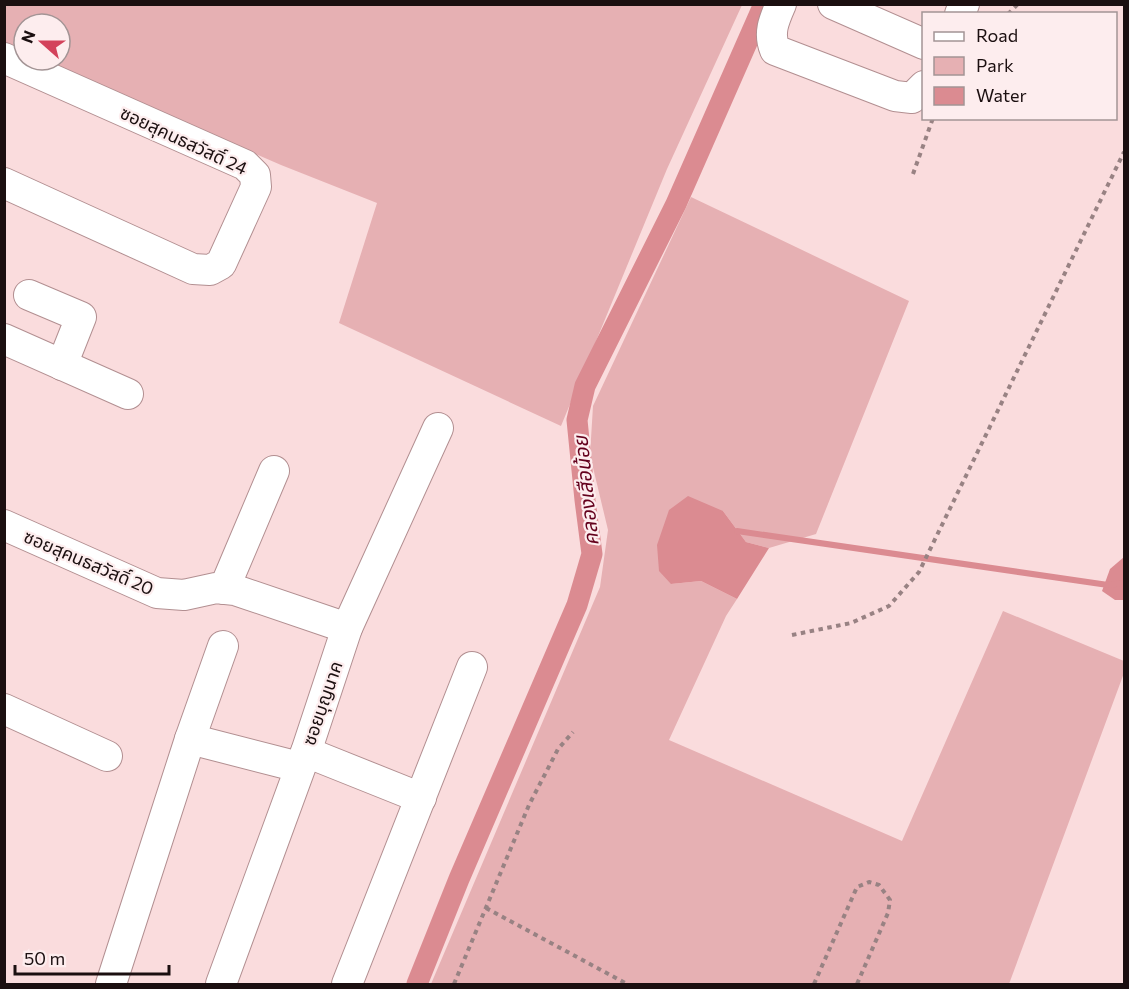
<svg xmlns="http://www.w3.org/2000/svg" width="1129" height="989" font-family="Commissioner,'Noto Sans Thai',sans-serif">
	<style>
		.green { fill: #e6b0b3 }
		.water { fill: #db8b91 }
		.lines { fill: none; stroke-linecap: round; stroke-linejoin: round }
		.stream { stroke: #db8b91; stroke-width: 6 }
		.canal { stroke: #db8b91; stroke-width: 21 }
		.minor-casing { stroke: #b28f91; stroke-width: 32 }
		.path { stroke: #988283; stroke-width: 4; stroke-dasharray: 4.5 4.5; stroke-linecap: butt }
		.minor { stroke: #fff; stroke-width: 30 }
		.labels { text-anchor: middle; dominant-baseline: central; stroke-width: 4.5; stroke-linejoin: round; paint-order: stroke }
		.street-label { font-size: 18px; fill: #1b0f10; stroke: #fdedee }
		.water-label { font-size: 20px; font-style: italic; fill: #64001c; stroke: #fdedee }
	</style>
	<rect width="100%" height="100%" fill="#fadcdd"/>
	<g class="green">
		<polygon points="5,5 742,5 667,169 561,426 339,323 377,203 281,165 41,60 60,60 60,24 24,24 24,53 5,44"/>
		<polygon points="691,197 909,301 816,534 769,548 746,542 723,511 671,584 701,581 737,599 726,616 669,740 902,841 1003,611 1124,661 1124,673 1009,984 431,984 600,587 608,530 590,455 593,406"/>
	</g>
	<g class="water">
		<polygon points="688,496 723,511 746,542 769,548 737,599 701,581 671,584 659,571 657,545 669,510"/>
		<polygon points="1124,557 1124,600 1115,600 1102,591 1110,569"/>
	</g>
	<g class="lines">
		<polyline class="stream" points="737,531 1108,585 1124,583"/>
		<polyline class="canal" points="417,984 459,879 577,605 592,554 585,500 577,420 585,386 676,204 764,4"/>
		<defs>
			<g id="minor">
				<path d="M781 4C774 20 768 33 775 50L895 96 912 98 924 86"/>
				<polyline points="833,4 924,44"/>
				<polyline points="960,14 964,4"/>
				<polyline points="4,58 245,165 255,175 256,187 221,264 210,270 193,269 4,183"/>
				<polyline points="29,295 81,317 62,365"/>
				<polyline points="4,339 128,394"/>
				<polyline points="4,525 157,593 184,595 216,588 235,590 347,628"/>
				<polyline points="224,589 274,471"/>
				<polyline points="4,709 107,756"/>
				<polyline points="190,739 299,767"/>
				<polyline points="306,752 421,798"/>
				<polyline points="111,984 190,739 223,646"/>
				<polyline points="221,984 306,752 347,628 438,428"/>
				<polyline points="347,984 472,667"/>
			</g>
		</defs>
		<use href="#minor" class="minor-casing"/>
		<g class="path">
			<polyline points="1008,14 1018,4"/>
			<polyline points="913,174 933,118"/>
			<polyline points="792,635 851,623 889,606 919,572 1124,152"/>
			<polyline points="486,908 627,984"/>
			<polyline points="454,984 529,805 558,749 573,732"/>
			<polyline points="814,984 857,887 869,882 879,885 890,900 888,913 857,984"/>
		</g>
		<use href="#minor" class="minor"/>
	</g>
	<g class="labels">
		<g class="street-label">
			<text transform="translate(184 140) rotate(25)">ซอยสุคนธสวัสดิ์ 24</text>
			<text transform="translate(89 562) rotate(23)">ซอยสุคนธสวัสดิ์ 20</text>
			<text transform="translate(322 703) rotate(-71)">ซอยบุญนาค</text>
		</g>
		<g class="water-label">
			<text transform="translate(585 491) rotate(-96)">คลองเสือน้อย</text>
		</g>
	</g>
	<rect width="1129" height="989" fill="none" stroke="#1b0f10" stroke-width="12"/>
	<rect x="922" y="12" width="195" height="108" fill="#fdedee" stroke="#a39495" stroke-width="1.5"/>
	<rect x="934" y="32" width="30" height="9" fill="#ffffff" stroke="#a39495" stroke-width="1.5"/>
	<text x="976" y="42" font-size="18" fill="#1b0f10">Road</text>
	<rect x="934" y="57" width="30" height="18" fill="#e6b0b3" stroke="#a39495" stroke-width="1.5"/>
	<text x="976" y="72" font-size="18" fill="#1b0f10">Park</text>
	<rect x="934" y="87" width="30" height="18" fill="#db8b91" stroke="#a39495" stroke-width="1.5"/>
	<text x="976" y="102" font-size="18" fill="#1b0f10">Water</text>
	<g transform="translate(42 42) rotate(291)"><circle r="28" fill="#fdedee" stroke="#a39495" stroke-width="1.5"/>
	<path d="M0-4.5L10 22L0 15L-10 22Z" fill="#d3425b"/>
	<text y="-9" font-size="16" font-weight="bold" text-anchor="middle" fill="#1b0f10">N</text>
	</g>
	<path d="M15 965v9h154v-9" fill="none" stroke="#1b0f10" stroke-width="3"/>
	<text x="24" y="965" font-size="18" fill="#1b0f10" stroke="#fdedee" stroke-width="4.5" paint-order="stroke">50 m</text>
</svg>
